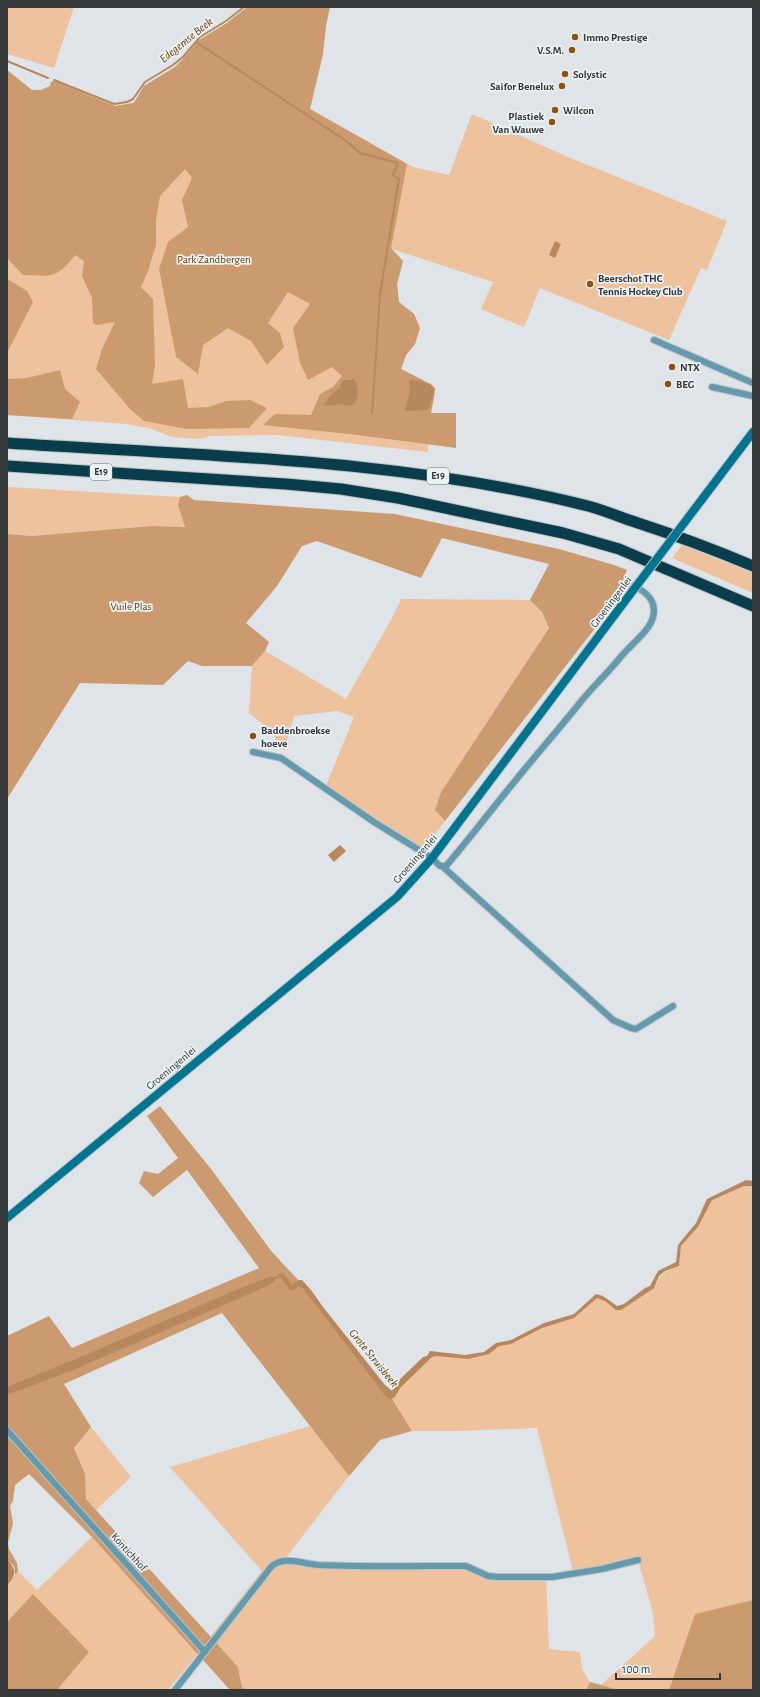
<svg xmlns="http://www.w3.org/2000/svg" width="760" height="1697" font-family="'Alegreya Sans',sans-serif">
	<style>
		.green { fill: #edc29c }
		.forest { fill: #cb9b6f }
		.water { fill: #b7885d }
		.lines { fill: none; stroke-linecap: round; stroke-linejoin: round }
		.stream { stroke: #b7885d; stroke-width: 2 }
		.street-casing { stroke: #bcc2c4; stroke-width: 8 }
		.secondary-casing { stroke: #bcc2c4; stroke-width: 10 }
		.highway-casing { stroke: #bcc2c4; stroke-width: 13 }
		.street { stroke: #639aad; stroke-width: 6 }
		.secondary { stroke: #007591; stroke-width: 8 }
		.highway { stroke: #093d4c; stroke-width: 11 }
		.secondary-bridge-casing { stroke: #bcc2c4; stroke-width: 10; stroke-linecap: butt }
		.secondary-bridge { stroke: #007591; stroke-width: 8 }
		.poi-dot { fill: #8d530e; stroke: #ebf2f4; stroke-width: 1.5 }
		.labels { text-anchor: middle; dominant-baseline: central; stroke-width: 3.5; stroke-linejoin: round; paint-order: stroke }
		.shield { fill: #ebf2f4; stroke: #6c7071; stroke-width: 1 }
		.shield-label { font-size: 10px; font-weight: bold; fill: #353839 }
		.poi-label { font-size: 11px; font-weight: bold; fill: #353839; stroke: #ebf2f4; text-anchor: start }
		.park-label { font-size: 11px; fill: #693b03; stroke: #ebf2f4 }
		.street-label { font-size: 11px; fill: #353839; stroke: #ebf2f4 }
		.water-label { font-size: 12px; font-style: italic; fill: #70420d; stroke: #ebf2f4 }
	</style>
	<rect width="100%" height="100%" fill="#dee4e7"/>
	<g class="green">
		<polygon points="7,7 74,7 54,68 7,54"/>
		<polygon points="247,7 323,54 310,109 413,167 449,175 472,114 568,157 727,221 707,270 701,268 669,340 540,288 524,327 481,309 493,282 392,249 403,261 397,284 399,302 414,314 420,328 415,344 406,355 401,369 412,376 432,384 435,389 431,413 428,452 278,435 211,436 198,439 172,437 148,428 127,424 7,415 7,70 32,90 41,90 50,86 51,82 54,81 115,106 133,103 135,101 144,86 175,67 184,58 199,40 227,23"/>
		<polygon points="7,487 180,497 179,505 185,527 151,526 32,536 7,534"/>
		<polygon points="682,545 753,573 753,593 672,558"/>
		<polygon points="401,599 530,600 542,612 549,628 441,792 435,810 445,821 422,852 325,788 354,717 337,711 294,716 284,751 270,730 249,713 252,666 265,651 346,699 392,618"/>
		<path d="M744 1186H753V1600L695 1615 669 1690H619L601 1685 655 1636 653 1613 637 1557 602 1566 573 1571 537 1428 457 1431H412L391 1397 431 1354 465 1357 483 1354 497 1345 511 1343 534 1330 575 1315 599 1296 618 1308 653 1286 655 1287C661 1272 665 1272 679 1266L681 1246 698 1227 712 1200 715 1197Z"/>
		<polygon points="310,1426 349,1476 284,1560 304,1564 466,1566 488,1576 546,1577 549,1649 580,1652 582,1669 590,1682 586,1690 245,1690 242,1687 238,1667 210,1637 262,1571 170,1467"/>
		<polygon points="91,1427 131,1477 96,1510 86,1499 85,1474 74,1448"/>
		<polygon points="92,1537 198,1653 168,1690 57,1690 89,1652 33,1595 7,1622 7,1585 18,1571 37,1590"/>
	</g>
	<g class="forest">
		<path d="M247 7H330L326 26 323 54 310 109 407 164 391 248 403 261 397 284 399 302 414 314 420 328 415 344 406 355 401 369C407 372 433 384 434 388 436 394 432 406 431 413H456V448L358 435 263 425 275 414 311 415 320 394 333 387 342 376 332 367 308 380 300 363 293 328 310 304 288 292 268 323 280 333 284 347 267 365 251 341 228 328 203 345 198 374 176 357 159 269 168 242 188 227 182 200 192 178 185 169 160 196 156 221V245L148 271 141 287 153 299 155 365 152 384 183 379 188 408 208 407 227 401 250 400 267 408 249 428 187 429 144 421 130 409 96 369 102 349 115 322 97 325 93 323 92 298 82 276 84 261 75 255C57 279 51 276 23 275L7 258V70L32 90H41L50 86 51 82 54 81 115 106 133 103 135 101 144 86 175 67 184 58 199 40 227 23Z"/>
		<polygon points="7,279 27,291 33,302 7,353"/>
		<polygon points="60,370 65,389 80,402 72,419 7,415 7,379 27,378"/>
		<polygon points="187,495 194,500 395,514 559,549 614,565 627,570 614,604 445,821 435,810 441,792 549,628 542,612 530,600 549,564 442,538 421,578 317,541 302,546 277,586 246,623 269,642 265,651 252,666 202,666 188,661 163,685 80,683 7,799 7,534 32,536 151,526 185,527 178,505 180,497"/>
		<polygon points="160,1106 211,1169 272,1252 300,1282 391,1397 412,1431 380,1440 349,1476 222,1313 64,1384 91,1427 74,1448 85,1474 86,1499 238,1667 242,1687 245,1690 230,1690 92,1537 29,1474 15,1485 13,1501 10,1506 13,1523 8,1543 9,1549 17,1563 18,1571 15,1575 14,1566 7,1559 7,1336 49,1316 72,1348 259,1268 187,1170 153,1197 139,1183 144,1171 158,1174 178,1158 147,1116"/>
		<polygon points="33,1594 89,1652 57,1690 7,1690 7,1622"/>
		<polygon points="753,1600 753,1690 669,1690 695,1614"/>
		<polygon points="590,1682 619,1690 586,1690"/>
	</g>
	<g class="water">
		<polygon points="555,241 561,244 555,258 549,255"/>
		<path d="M353 378C359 386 359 394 355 404L349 406 342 404 326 406 324 404 332 394 341 387 340 385 343 380H351Z"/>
		<polygon points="411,379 430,384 435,389 430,406 427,410 407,411 405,410 410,391 409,382"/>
		<polygon points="340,845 346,851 334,862 328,855"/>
		<polygon points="746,1180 753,1181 753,1186 744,1186 712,1200 698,1227 681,1246 679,1266 665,1271 659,1276 654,1288 621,1310 616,1310 605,1301 597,1298 574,1318 542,1328 511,1344 499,1346 489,1354 468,1359 437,1356 432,1357 400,1388 395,1397 391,1399 387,1398 302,1287 299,1286 294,1290 290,1290 278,1274 280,1273 285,1275 292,1285 299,1280 302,1280 311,1290 323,1307 385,1385 392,1391 396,1383 423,1357 427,1356 430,1351 465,1355 484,1352 496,1343 511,1340 544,1323 574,1314 596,1294 603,1296 617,1306 624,1304 645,1288 650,1286 658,1271 676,1262 678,1245 696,1223 707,1199"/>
		<polygon points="272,1276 275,1281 263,1288 73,1370 7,1395 7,1387 90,1353 243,1287"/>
		<path d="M7 1559C16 1569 17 1575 7 1585Z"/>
	</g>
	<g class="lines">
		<g class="stream">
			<polyline points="196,42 345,140 360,153 398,163 393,175 399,179 380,294 372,414"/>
			<polyline points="7,61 48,78"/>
			<polyline points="54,80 114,104 127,102 133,99 145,82 173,65 183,57 200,37 226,21 244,7"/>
			<polyline points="272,1279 281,1276"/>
		</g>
		<defs>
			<g id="street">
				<polyline points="654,340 753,383"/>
				<polyline points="712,387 753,396"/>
				<path d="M253 752 281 758 374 822 432 858 440 866H446C470 838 492 809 515 781 536 755 558 730 579 704 591 688 606 675 619 659 628 647 650 631 653 617 658 598 641 588 626 583"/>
				<polyline points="443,867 613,1020 631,1028 636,1029 673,1006"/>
				<polyline points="7,1430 205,1652"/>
				<path d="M175 1690 271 1567C283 1555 303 1564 318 1565 367 1567 417 1566 466 1566L488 1576 497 1577H552L602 1569 638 1560"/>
			</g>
			<g id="secondary">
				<polyline points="703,498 753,432"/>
				<polyline points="7,1218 397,897 432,858 625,601"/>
			</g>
			<g id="highway">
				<path d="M7 443C201 456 398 458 588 506 604 510 619 517 635 522 675 535 715 550 753 566"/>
				<polyline points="7,466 286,484 341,489 398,498 563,533 619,549 753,606"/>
			</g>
		</defs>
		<use href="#street" class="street-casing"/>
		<use href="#secondary" class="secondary-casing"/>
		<use href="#highway" class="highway-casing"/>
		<use href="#street" class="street"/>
		<use href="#secondary" class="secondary"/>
		<use href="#highway" class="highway"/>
		<defs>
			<polyline id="secondary-bridge" points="625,601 703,498"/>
		</defs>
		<use href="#secondary-bridge" class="secondary-bridge-casing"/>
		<use href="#secondary-bridge" class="secondary-bridge"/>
	</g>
	<g class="poi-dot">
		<circle cx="575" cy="37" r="4"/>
		<circle cx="572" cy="50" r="4"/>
		<circle cx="565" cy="74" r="4"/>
		<circle cx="562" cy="86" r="4"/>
		<circle cx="555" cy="110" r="4"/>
		<circle cx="552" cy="122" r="4"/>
		<circle cx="590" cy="284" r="4"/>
		<circle cx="672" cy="367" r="4"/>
		<circle cx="668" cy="384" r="4"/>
		<circle cx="253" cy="736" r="4"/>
	</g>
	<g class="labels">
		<g class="shield">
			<rect x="90" y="464" width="22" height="16" rx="3"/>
			<rect x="427" y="468" width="22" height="16" rx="3"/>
		</g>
		<g class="shield-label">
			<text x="101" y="472">E19</text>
			<text x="438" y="476">E19</text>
		</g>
		<g class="poi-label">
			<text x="583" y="37">Immo Prestige</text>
			<text x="564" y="50" text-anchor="end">V.S.M.</text>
			<text x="573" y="74">Solystic</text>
			<text x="554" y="86" text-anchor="end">Saifor Benelux</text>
			<text x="563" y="110">Wilcon</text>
			<text x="544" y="116" text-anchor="end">Plastiek<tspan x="544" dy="13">Van Wauwe</tspan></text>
			<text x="598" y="278">Beerschot THC<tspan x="598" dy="13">Tennis Hockey Club</tspan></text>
			<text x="680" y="367">NTX</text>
			<text x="676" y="384">BEG</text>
			<text x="261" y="730">Baddenbroekse<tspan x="261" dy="13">hoeve</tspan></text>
		</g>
		<g class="park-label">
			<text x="214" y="259">Park Zandbergen</text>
			<text x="131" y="606">Vuile Plas</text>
		</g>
		<g class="street-label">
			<text transform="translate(611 602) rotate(-53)">Groeningenlei</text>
			<text transform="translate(415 859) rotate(-49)">Groeningenlei</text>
			<text transform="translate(171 1068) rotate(-40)">Groeningenlei</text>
			<text transform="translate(129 1552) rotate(48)">Kontichhof</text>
		</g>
		<g class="water-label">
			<text transform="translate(186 40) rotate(-39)">Edegemse Beek</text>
			<text transform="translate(374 1358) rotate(51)">Grote Struisbeek</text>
		</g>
	</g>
	<rect width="760" height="1697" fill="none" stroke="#353839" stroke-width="16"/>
	<path d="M616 1673v6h104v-6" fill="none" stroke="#353839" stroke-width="2"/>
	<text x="622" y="1673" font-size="12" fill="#353839" stroke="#ebf2f4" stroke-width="3" paint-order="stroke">100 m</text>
</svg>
